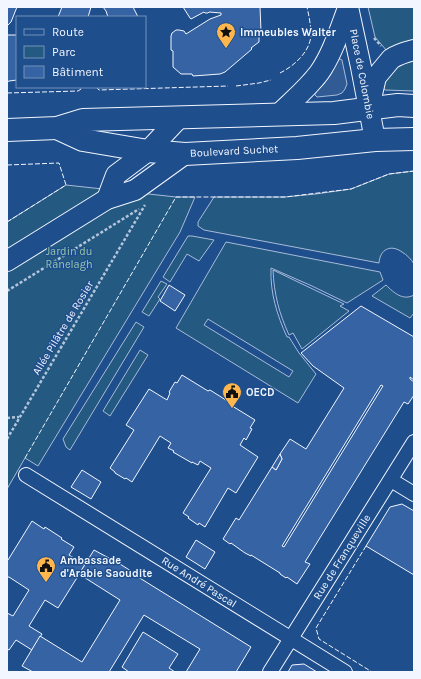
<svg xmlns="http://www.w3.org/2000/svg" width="421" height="679" font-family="Karla,sans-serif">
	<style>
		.green { fill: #245a82; stroke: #a8bbd7; fill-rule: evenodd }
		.parking { fill: #305b95; stroke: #a8bbd7 }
		.building { fill: #3563a3; stroke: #f2f6ff; fill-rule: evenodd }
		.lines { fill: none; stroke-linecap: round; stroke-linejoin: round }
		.street-casing { stroke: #f2f6ff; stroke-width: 16 }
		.secondary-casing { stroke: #f2f6ff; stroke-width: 22 }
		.primary-casing { stroke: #f2f6ff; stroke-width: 24 }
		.path { stroke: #b3c4dc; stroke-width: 2.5; stroke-dasharray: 3 2; stroke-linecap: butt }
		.street { stroke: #1f4e8c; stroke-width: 14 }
		.secondary { stroke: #1f4e8c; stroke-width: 20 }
		.primary { stroke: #1f4e8c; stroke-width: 22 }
		.fence { stroke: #f2f6ff; stroke-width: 1; stroke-dasharray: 5 2; stroke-linecap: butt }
		.labels { text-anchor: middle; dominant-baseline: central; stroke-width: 3; stroke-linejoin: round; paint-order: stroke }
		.poi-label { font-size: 11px; font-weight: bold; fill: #f2f6ff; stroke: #1f4e8c; text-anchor: start }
		.street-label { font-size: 11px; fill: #f2f6ff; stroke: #1f4e8c }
		.park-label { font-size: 11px; fill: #97c8a6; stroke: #1f4e8c }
	</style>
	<rect width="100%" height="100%" fill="#1f4e8c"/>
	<g class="green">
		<polygon points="368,7 414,7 414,41 387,51 375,37"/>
		<polygon points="414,58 414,91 385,90 383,88 385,77 402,63"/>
		<path d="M414 171V264C411 259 407 255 402 252 391 244 380 249 379 263L204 230 198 226V222L214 197H285L316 194 351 189 389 174Z"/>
		<polygon points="66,185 176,197 195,197 180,232 38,466 25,458 7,489 7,222"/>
		<polygon points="188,236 192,236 214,240 199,261 187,254 170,282 163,277"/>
		<path d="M226 242 380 272 383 280 347 303 312 286 271 268C270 293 277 315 287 337H289L299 353 316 374 298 403 176 328ZM208 319 293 371 289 377 204 325Z"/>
		<path d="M273 270 344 304 340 306 349 311 302 349 293 333 289 335C279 313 274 294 273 270Z"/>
		<polygon points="161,281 167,284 158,297 160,299 149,316 142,312"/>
		<path d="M386 285C394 293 403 301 414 295V313L410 318 372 296Z"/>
		<polygon points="136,322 144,327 70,450 66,447 63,439"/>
		<polygon points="140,350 148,355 110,416 103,411"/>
	</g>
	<polygon class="parking" points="338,59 340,59 342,60 347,84 345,89 342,93 337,95 317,97 315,95 315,93 323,85 331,74"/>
	<g class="building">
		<polygon points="7,7 17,7 11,22 7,26"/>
		<polygon points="62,7 91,7 88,17 58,17"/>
		<polygon points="103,7 133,7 138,17 108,17 106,11"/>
		<polygon points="183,7 260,7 261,31 259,32 259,42 251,48 252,49 225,72 220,74 193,76 192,74 181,74 173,67 173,51 171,50 171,36 172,33 176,30 179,30 184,31 186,34 210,19 221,15 221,13 209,12 208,13 205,13 204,12 191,19 190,18"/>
		<polygon points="7,35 17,35 17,80 9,81 7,82"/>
		<polygon points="169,285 185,295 175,311 160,301"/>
		<path d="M361 306 414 337V380L410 377V379L414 382V395L408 404 404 402 305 562 310 564 297 584 287 577 286 578 280 574V573L251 555V556L245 553 231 543 230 544 223 539 236 518 239 520 272 467 276 470 282 459 280 454 290 439 306 449 344 388 313 366 301 353ZM381 385 383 386 284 547 282 546Z"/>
		<polygon points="182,375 208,391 210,390 229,402 229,404 255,420 250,428 252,429 246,440 244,438 240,445 258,457 236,493 228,488 205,527 199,523 198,525 188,518 189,517 183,513 211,468 200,461 198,465 192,462 192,463 173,452 174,451 168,448 171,443 160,436 132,482 126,478 125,479 115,473 115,472 110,468 134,430 126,425 149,389 167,400 170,393 169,392 175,382 177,383"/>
		<polygon points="280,454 282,459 276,470 272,467"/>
		<polygon points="82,470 101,482 91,499 71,487"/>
		<polygon points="402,504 414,511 414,575 366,546 390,507"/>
		<polygon points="32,521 44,529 45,527 62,538 61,539 74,547 69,555 85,565 58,608 45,600 29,626 42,634 32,650 16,640 9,650 7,649 7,613 13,616 29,590 9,577 7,577 7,560 8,560"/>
		<polygon points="196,540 215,552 205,569 186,557"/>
		<polygon points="94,550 120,564 131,571 130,572 251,647 236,672 186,672 200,649 144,615 109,672 33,672 22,666 40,636 82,662 120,600 79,574"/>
		<polygon points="143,632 178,654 169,668 175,672 129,672 122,667"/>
		<polygon points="304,664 317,672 288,672 292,665"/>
	</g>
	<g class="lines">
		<defs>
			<g id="street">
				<polyline points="26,475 345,672"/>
				<polyline points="391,480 414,494"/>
				<polyline points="270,672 414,442"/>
			</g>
			<g id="secondary">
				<polyline points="348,7 361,67 375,140"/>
				<path d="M370 103 376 77 391 59C398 54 406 52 414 50"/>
				<path d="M278 115C292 101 307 89 319 73 332 55 340 29 348 8"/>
				<polyline points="107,199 116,175 148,151 180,117"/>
				<polyline points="7,261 107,199 135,190 185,154"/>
			</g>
			<g id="primary">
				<polyline points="57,128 83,140 148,151 185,154 297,148 375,140 414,139"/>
				<polyline points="7,130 57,128 83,120 334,113 398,105 414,106"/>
			</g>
		</defs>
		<use href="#street" class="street-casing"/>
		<use href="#secondary" class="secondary-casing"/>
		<use href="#primary" class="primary-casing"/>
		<g class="path">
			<polyline points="374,38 381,46"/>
			<polyline points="7,291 139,209"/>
			<polyline points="7,418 19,417"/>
			<polyline points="7,439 145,205"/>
		</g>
		<use href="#street" class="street"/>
		<use href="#secondary" class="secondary"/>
		<use href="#primary" class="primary"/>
		<g class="fence">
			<path d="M280 73C294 66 310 52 311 35 311 26 309 16 307 7"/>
			<polyline points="236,86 259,83 271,80"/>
			<polyline points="96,87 99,90 228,86"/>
			<polyline points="7,93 78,91 81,89 82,87"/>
			<polyline points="7,165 59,163 66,185 7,222"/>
			<polyline points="25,458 176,197 285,197 351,189 389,174 414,171"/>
			<polyline points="366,546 316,628 319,639 372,672"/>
		</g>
	</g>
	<defs>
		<symbol id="sight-pin" viewBox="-11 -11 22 30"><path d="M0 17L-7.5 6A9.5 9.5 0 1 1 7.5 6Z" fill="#ffb74d" stroke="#1f4e8c"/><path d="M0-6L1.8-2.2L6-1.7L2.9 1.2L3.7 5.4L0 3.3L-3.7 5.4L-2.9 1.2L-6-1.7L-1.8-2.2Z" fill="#111"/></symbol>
		<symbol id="civic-pin" viewBox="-11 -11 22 30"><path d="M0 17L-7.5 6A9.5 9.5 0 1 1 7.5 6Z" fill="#ffb74d" stroke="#1f4e8c"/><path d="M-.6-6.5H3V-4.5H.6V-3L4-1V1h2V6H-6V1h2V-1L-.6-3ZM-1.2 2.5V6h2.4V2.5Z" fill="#111"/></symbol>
	</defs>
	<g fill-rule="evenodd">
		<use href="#sight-pin" x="215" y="21" width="22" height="30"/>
		<use href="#civic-pin" x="221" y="381" width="22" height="30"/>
		<use href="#civic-pin" x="35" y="555" width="22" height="30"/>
	</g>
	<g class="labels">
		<g class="poi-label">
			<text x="240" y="32">Immeubles Walter</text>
			<text x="246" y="392">OECD</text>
			<text x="60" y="560">Ambassade<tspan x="60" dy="13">d'Arabie Saoudite</tspan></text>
		</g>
		<g class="street-label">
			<text transform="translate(362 74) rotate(79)">Place de Colombie</text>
			<text transform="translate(234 151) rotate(-3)">Boulevard Suchet</text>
			<text transform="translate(63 328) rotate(-59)">Allée Pilâtre de Rosier</text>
			<text transform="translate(342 557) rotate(-58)">Rue de Franqueville</text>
			<text transform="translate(199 582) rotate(32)">Rue André Pascal</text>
		</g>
		<g class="park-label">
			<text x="69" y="251">Jardin du<tspan x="69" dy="13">Ranelagh</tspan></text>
		</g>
	</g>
	<rect width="421" height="679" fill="none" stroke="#f2f6ff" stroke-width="16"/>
	<rect x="16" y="16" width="130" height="72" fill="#1f4e8c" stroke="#7391ba"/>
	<rect x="24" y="29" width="20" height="6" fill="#1f4e8c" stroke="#7391ba"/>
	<text x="52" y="36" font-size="12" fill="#f2f6ff">Route</text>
	<rect x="24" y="46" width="20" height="12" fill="#245a82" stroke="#7391ba"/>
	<text x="52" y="56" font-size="12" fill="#f2f6ff">Parc</text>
	<rect x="24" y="66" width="20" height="12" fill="#3563a3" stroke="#7391ba"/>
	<text x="52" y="76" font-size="12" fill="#f2f6ff">Bâtiment</text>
</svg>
